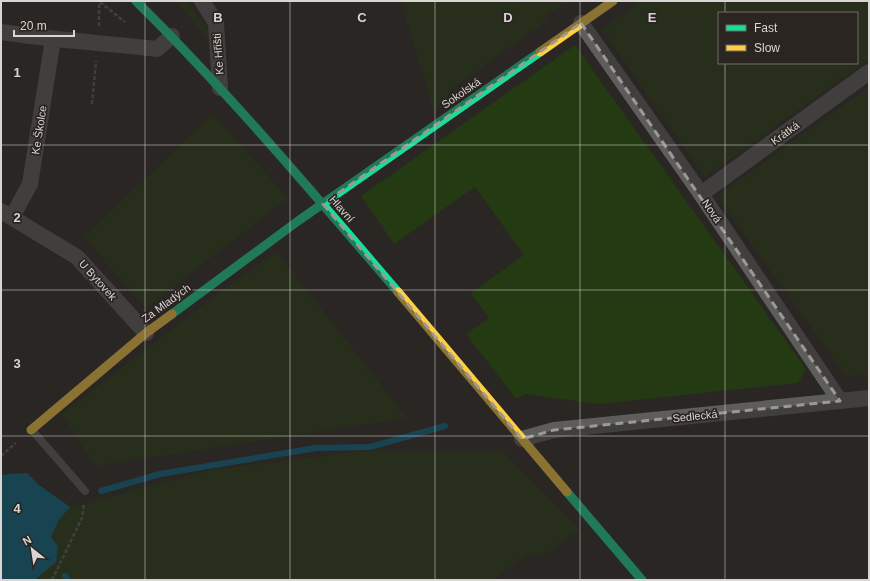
<svg xmlns="http://www.w3.org/2000/svg" width="870" height="581" font-family="Arial,sans-serif">
	<style>
		.green { fill: #243a12; fill-rule: evenodd }
		.water { fill: #04688a }
		.lines { fill: none; stroke-linecap: round; stroke-linejoin: round }
		.stream { stroke: #04688a; stroke-width: 6 }
		.path { stroke: #5e5d5c; stroke-width: 2.5; stroke-dasharray: 4 2; stroke-linecap: butt }
		.lane { stroke: #5d5d5c; stroke-width: 8 }
		.street { stroke: #5d5d5c; stroke-width: 16 }
		.fast { stroke: #16e098; stroke-width: 9 }
		.slow { stroke: #ffcf43; stroke-width: 9 }
		.marked { fill: none; stroke: #9b9895; stroke-width: 3; stroke-dasharray: 8 5; stroke-linejoin: round }
		.grid { fill: none; stroke: #d9d5d2; stroke-width: 1; stroke-opacity: 0.55 }
		.labels { text-anchor: middle; dominant-baseline: central; stroke-width: 3.5; stroke-linejoin: round; paint-order: stroke }
		.street-label { font-size: 11px; fill: #d9d5d2; stroke: #2b2522 }
		.grid-label { font-size: 13px; text-anchor: middle; font-weight: bold; fill: #d9d5d2; stroke: #2b2522; stroke-width: 3.5; stroke-linejoin: round; paint-order: stroke }
	</style>
	<rect width="100%" height="100%" fill="#292624"/>
	<g class="green">
		<polygon points="175,1 188,1 210,34 209,40"/>
		<polygon points="401,1 572,1 546,15 548,20 448,92 449,98 433,109"/>
		<path d="M641 1H865L869 7V59L705 177 601 29ZM719 13H857V63H719Z"/>
		<polygon points="575,45 806,369 798,383 599,404 525,394 516,399 466,334 489,318 471,293 524,255 475,187 394,244 361,196"/>
		<polygon points="869,87 869,374 847,377 717,196"/>
		<polygon points="213,114 288,198 146,308 84,237"/>
		<polygon points="277,252 407,418 95,466 62,414 228,286"/>
		<polygon points="365,451 503,451 580,530 543,555 528,555 515,563 494,580 35,580 56,562 51,538 58,521 70,507 210,470"/>
	</g>
	<polygon class="water" points="27,473 39,485 70,507 58,521 51,538 58,546 56,562 35,580 1,580 1,475 10,474"/>
	<g class="lines">
		<g class="stream">
			<polyline points="101,491 160,474 316,448 370,447 445,426"/>
			<polyline points="65,576 68,580"/>
		</g>
		<g class="path">
			<polyline points="100,2 125,22"/>
			<polyline points="99,26 99,1"/>
			<polyline points="92,104 96,61"/>
			<polyline points="1,456 16,443"/>
			<polyline points="52,580 82,518 84,504"/>
		</g>
		<polyline class="lane" points="32,430 85,491"/>
		<g class="street">
			<polyline points="202,1 216,23 220,88"/>
			<polyline points="581,23 701,194 840,401"/>
			<path d="M1 32C53 40 105 43 157 49L172 36"/>
			<polyline points="701,194 869,72"/>
			<polyline points="1,211 77,257 146,333"/>
			<polyline points="12,217 30,184 53,39"/>
			<polyline points="522,439 554,430 869,398"/>
		</g>
		<g class="fast">
			<path d="M136 1C229 93 313 193 398 292"/>
			<polyline points="172,314 298,221 540,52"/>
			<polyline points="567,492 642,580"/>
		</g>
		<g class="slow">
			<polyline points="540,52 613,1"/>
			<polyline points="398,292 567,492"/>
			<polyline points="31,430 146,333 172,314"/>
		</g>
	</g>
	<path d="M0 0H870V581H0ZM581 23 840 401 554 430 522 439 323 204Z" fill="#292624" fill-opacity=".55" fill-rule="evenodd"/>
	<path class="marked" d="M581 23 840 401 554 430 522 439 323 204Z"/>
	<path class="grid" d="M145 1V580M290 1V580M435 1V580M580 1V580M725 1V13M725 63V580M1 145H869M1 290H869M1 436H869"/>
	<g class="labels">
		<g class="street-label">
			<text transform="translate(218 54) rotate(-94)">Ke Hřišti</text>
			<text transform="translate(461 93) rotate(-35)">Sokolská</text>
			<text transform="translate(39 130) rotate(-81)">Ke Školce</text>
			<text transform="translate(785 133) rotate(-36)">Krátká</text>
			<text transform="translate(342 209) rotate(49)">Hlavní</text>
			<text transform="translate(712 211) rotate(56)">Nová</text>
			<text transform="translate(98 280) rotate(48)">U Bytovek</text>
			<text transform="translate(166 303) rotate(-36)">Za Mladých</text>
			<text transform="translate(695 416) rotate(-6)">Sedlecká</text>
		</g>
	</g>
	<g class="grid-label">
		<text x="218" y="22">B</text>
		<text x="362" y="22">C</text>
		<text x="508" y="22">D</text>
		<text x="652" y="22">E</text>
		<text x="17" y="77">1</text>
		<text x="17" y="222">2</text>
		<text x="17" y="368">3</text>
		<text x="17" y="513">4</text>
	</g>
	<rect width="870" height="581" fill="none" stroke="#d9d5d2" stroke-width="4"/>
	<rect x="718" y="12" width="140" height="52" fill="#2b2522" stroke="#716b68"/>
	<rect x="726" y="25" width="20" height="6" fill="#16e098" stroke="#716b68"/>
	<text x="754" y="32" font-size="12" fill="#d9d5d2">Fast</text>
	<rect x="726" y="45" width="20" height="6" fill="#ffcf43" stroke="#716b68"/>
	<text x="754" y="52" font-size="12" fill="#d9d5d2">Slow</text>
	<g transform="translate(32 549) rotate(330)" stroke="#2b2522" stroke-width="3" paint-order="stroke">
	<path d="M0-3L7 15L0 10L-7 15Z" fill="#d9d5d2"/>
	<text y="-6" font-size="11" font-weight="bold" text-anchor="middle" fill="#d9d5d2">N</text>
	</g>
	<path d="M14 30v6h60v-6" fill="none" stroke="#d9d5d2" stroke-width="2"/>
	<text x="20" y="30" font-size="12" fill="#d9d5d2" stroke="#2b2522" stroke-width="3" paint-order="stroke">20 m</text>
</svg>
